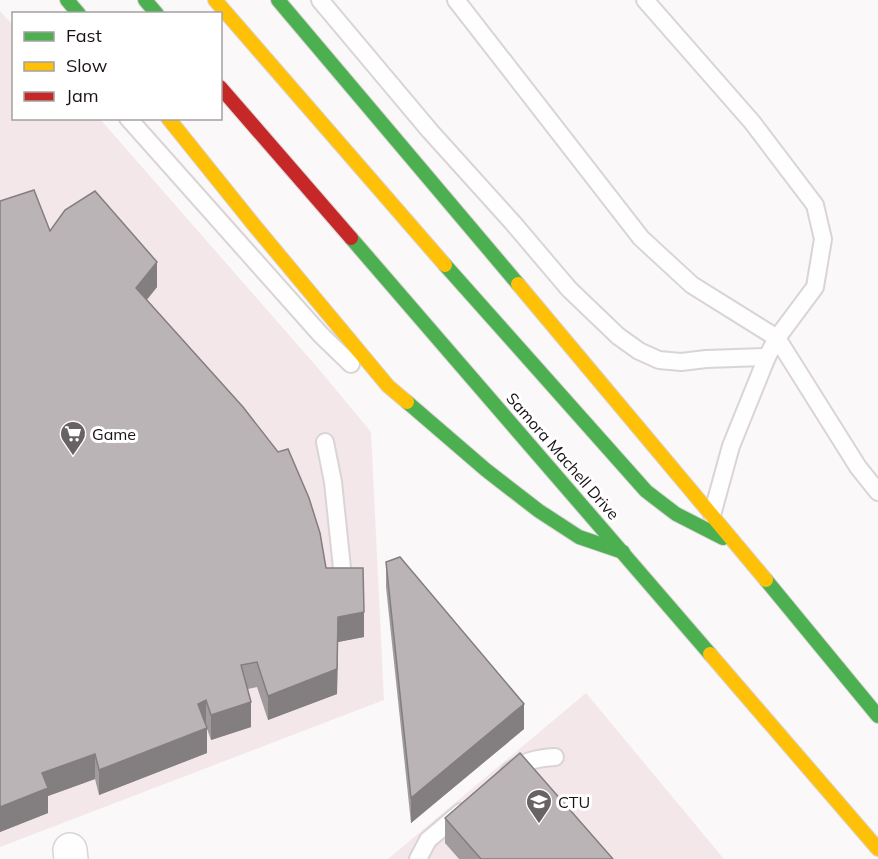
<svg xmlns="http://www.w3.org/2000/svg" width="878" height="859" font-family="Mulish,sans-serif">
	<style>
		.built { fill: #f4e7ea }
		.lines { fill: none; stroke-linecap: round; stroke-linejoin: round }
		.lane-casing { stroke: #dad4d6; stroke-width: 20 }
		.street-casing { stroke: #dad4d6; stroke-width: 36 }
		.fast-casing { stroke: #dad4d6; stroke-width: 16 }
		.slow-casing { stroke: #dad4d6; stroke-width: 16 }
		.jam-casing { stroke: #dad4d6; stroke-width: 16 }
		.lane { stroke: #fefefe; stroke-width: 16 }
		.street { stroke: #fefefe; stroke-width: 33 }
		.fast { stroke: #4caf50; stroke-width: 14 }
		.slow { stroke: #ffc107; stroke-width: 14 }
		.jam { stroke: #c62828; stroke-width: 14 }
		.wall { fill: #a19b9d }
		.shaded-wall { fill: #837e7f }
		.building { fill: #bbb4b6; stroke: #837e7f; stroke-width: 1.5 }
		.labels { text-anchor: middle; dominant-baseline: central; stroke-width: 6; stroke-linejoin: round; paint-order: stroke }
		.poi-label { font-size: 16px; fill: #1b1214; stroke: #fff; text-anchor: start }
		.street-label { font-size: 16px; fill: #1b1214; stroke: #fff }
	</style>
	<rect width="100%" height="100%" fill="#fbf8f9"/>
	<g class="built">
		<polygon points="0,11 13,25 14,118 100,119 317,367 371,432 384,700 0,847"/>
		<polygon points="586,693 724,859 388,859"/>
	</g>
	<g class="lines">
		<defs>
			<g id="lane">
				<polyline points="320,0 430,131 513,223 569,289 618,336 639,351 659,360 681,362 706,359 767,357"/>
				<polyline points="456,0 641,238 692,285 777,338 858,467 878,492"/>
				<polyline points="645,0 752,122 815,205 823,239 815,287 777,338 767,357 731,446 712,515"/>
				<polyline points="128,118 321,335 351,364"/>
				<polyline points="325,442 333,482 342,568"/>
				<path d="M509 772C523 761 538 758 555 757"/>
				<polyline points="418,859 428,840 461,812"/>
			</g>
			<polyline id="street" points="70,850 71,859"/>
			<g id="fast">
				<polyline points="67,0 79,14"/>
				<polyline points="145,0 157,14"/>
				<polyline points="278,0 518,284"/>
				<polyline points="351,238 710,654"/>
				<polyline points="445,265 646,491 676,514 723,538"/>
				<polyline points="407,402 486,470 539,511 579,537 623,552"/>
				<polyline points="766,580 878,716"/>
			</g>
			<g id="slow">
				<polyline points="215,0 445,265"/>
				<polyline points="168,118 254,225 388,386 407,402"/>
				<polyline points="518,284 766,580"/>
				<polyline points="710,654 878,849"/>
			</g>
			<polyline id="jam" points="220,87 351,238"/>
		</defs>
		<use href="#lane" class="lane-casing"/>
		<use href="#street" class="street-casing"/>
		<use href="#fast" class="fast-casing"/>
		<use href="#slow" class="slow-casing"/>
		<use href="#jam" class="jam-casing"/>
		<use href="#lane" class="lane"/>
		<use href="#street" class="street"/>
		<use href="#fast" class="fast"/>
		<use href="#slow" class="slow"/>
		<use href="#jam" class="jam"/>
	</g>
	<g class="wall">
		<polygon points="0,201 50,231 157,287 147,300 326,568 364,637 338,642 337,694 268,720 257,687 248,689 251,727 211,740 206,726 207,753 99,795 95,779 48,796 48,813 0,832"/>
		<polygon points="386,562 524,729 411,823 386,587"/>
		<polygon points="445,818 613,859 459,859 445,843"/>
	</g>
	<g class="shaded-wall">
		<polygon points="157,262 157,287 136,312 136,288"/>
		<polygon points="364,612 364,637 338,642 337,694 268,720 268,696 338,617"/>
		<polygon points="206,700 206,725 198,729 198,704"/>
		<polygon points="251,702 251,727 211,740 211,715"/>
		<polygon points="524,704 524,729 411,823 411,798"/>
		<polygon points="207,728 207,753 99,795 99,770"/>
		<polygon points="95,754 95,779 48,796 48,813 0,832 0,807 42,773"/>
	</g>
	<g class="building">
		<polygon points="34,190 50,231 65,210 95,191 157,262 136,288 243,407 278,452 288,449 309,498 320,533 326,568 363,568 364,612 338,617 337,669 268,696 257,662 241,665 251,702 211,715 206,700 198,704 207,728 99,770 95,754 42,773 48,788 0,807 0,201"/>
		<polygon points="400,557 524,704 411,798 386,562"/>
		<polygon points="520,753 613,859 481,859 445,818"/>
	</g>
	<defs>
		<symbol id="supermarket-pin" viewBox="-11 -11 22 30"><path d="M0 17L-7.5 6A9.5 9.5 0 1 1 7.5 6Z" fill="#696264" stroke="#fff"/><path d="M-6-5.5h2.5l.6 2H6L4.5 2H-2.5L-4.4-4H-6ZM-1.5 3.2a1.3 1.3 0 1 0 .1 0ZM3 3.2a1.3 1.3 0 1 0 .1 0Z" fill="#fff"/></symbol>
		<symbol id="university-pin" viewBox="-11 -11 22 30"><path d="M0 17L-7.5 6A9.5 9.5 0 1 1 7.5 6Z" fill="#696264" stroke="#fff"/><path d="M0-5L7-2L0 1L-7-2ZM-4 1L0 2.5L4 1V4Q0 6-4 4Z" fill="#fff"/></symbol>
	</defs>
	<g fill-rule="evenodd">
		<use href="#supermarket-pin" x="58" y="419" width="30" height="40"/>
		<use href="#university-pin" x="524" y="787" width="30" height="40"/>
	</g>
	<g class="labels">
		<g class="poi-label">
			<text x="92" y="434">Game</text>
			<text x="558" y="802">CTU</text>
		</g>
		<g class="street-label">
			<text transform="translate(563 456) rotate(49)">Samora Machell Drive</text>
		</g>
	</g>
	<rect x="12" y="12" width="210" height="108" fill="#ffffff" stroke="#a4a0a1" stroke-width="1.5"/>
	<rect x="24" y="32" width="30" height="9" fill="#4caf50" stroke="#a4a0a1" stroke-width="1.5"/>
	<text x="66" y="42" font-size="18" fill="#1b1214">Fast</text>
	<rect x="24" y="62" width="30" height="9" fill="#ffc107" stroke="#a4a0a1" stroke-width="1.5"/>
	<text x="66" y="72" font-size="18" fill="#1b1214">Slow</text>
	<rect x="24" y="92" width="30" height="9" fill="#c62828" stroke="#a4a0a1" stroke-width="1.5"/>
	<text x="66" y="102" font-size="18" fill="#1b1214">Jam</text>
</svg>
